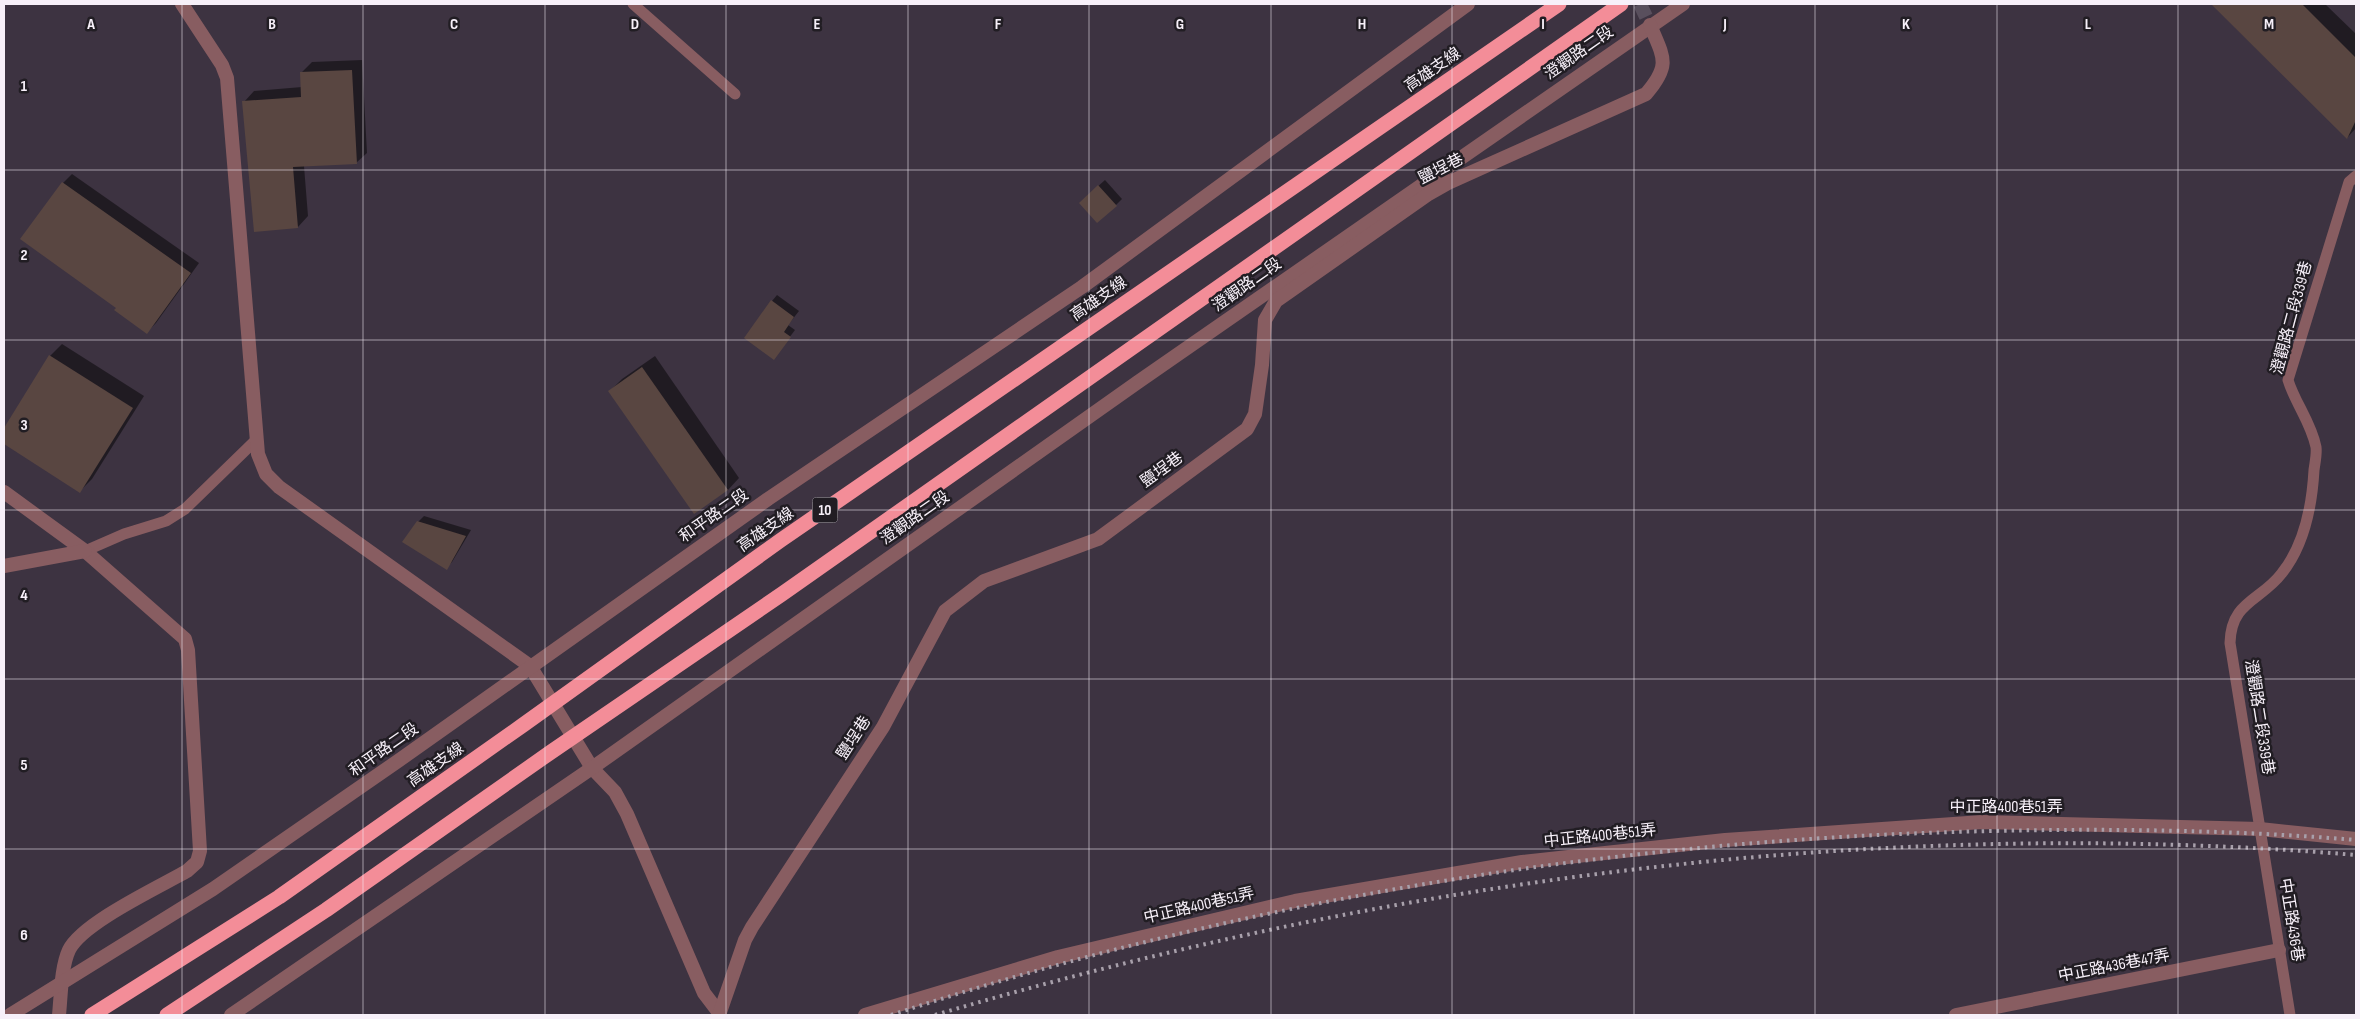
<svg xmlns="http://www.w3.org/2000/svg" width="2360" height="1019" font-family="'Sofia Sans Condensed','Noto Sans TC',sans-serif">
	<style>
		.shadow { fill: #0007 }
		.building { fill: #594641 }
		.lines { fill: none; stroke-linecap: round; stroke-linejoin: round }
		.tertiary-tunnel { stroke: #594f5d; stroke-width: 14; stroke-dasharray: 14 7; stroke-linecap: butt }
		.service { stroke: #885d61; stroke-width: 11 }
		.minor { stroke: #885d61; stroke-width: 14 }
		.tertiary { stroke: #885d61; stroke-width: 14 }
		.rail { stroke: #a8a0ab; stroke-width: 4; stroke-dasharray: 2.5 5; stroke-linecap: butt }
		.motorway-bridge { stroke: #f38d98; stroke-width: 15 }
		.grid { fill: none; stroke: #f7f0f9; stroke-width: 1; stroke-opacity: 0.55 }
		.labels { text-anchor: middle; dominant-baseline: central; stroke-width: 5; stroke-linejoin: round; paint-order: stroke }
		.shield { fill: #211d23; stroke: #b7b1b9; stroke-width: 1 }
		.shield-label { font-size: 15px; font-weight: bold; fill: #f7f0f9 }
		.street-label { font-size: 16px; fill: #f7f0f9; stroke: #211d23 }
		.grid-label { font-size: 16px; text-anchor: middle; font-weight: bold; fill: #f7f0f9; stroke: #211d23; stroke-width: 5; stroke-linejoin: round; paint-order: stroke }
	</style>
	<rect width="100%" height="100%" fill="#3d3341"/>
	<g class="shadow">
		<polygon points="2212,4 2325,4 2356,34 2356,128 2347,138"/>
		<polygon points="362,60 367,153 356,163 304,166 308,216 298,227 244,102 254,91 302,87 301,73 312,62"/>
		<polygon points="72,174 199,263 156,323 147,332 117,308 63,183"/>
		<polygon points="1105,180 1122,199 1116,205 1086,197"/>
		<polygon points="777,295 799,311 788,325 795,330 774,358 772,301"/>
		<polygon points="62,344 144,396 92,479 80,491 4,443 4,430 50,356"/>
		<polygon points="655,356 739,478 728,490 610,391 622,379"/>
		<polygon points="424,516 471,530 452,562 446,568 418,522"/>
	</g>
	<g class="building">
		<polygon points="2211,4 2302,4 2356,58 2356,120 2347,139"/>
		<polygon points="352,70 357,164 293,167 298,228 254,232 242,101 301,97 300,72"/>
		<polygon points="62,182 191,273 147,334 114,310 116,308 20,239"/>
		<polygon points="1098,185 1117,206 1097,223 1079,203"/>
		<polygon points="771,300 794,317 784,332 791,337 774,360 744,338"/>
		<polygon points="49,355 133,408 80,493 4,444 4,428"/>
		<polygon points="642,367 728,490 694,514 608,391"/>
		<polygon points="417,521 466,536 447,570 402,542"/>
	</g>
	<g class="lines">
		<polyline class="tertiary-tunnel" points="1640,4 1650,25"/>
		<g class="service">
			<polyline points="633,4 735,94"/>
			<polyline points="85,551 124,534 166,521 185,509 257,439"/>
			<path d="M2290 1015 2230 643C2231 601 2261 601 2282 573 2305 544 2312 506 2314 470 2315 462 2317 454 2316 447 2311 422 2295 403 2288 380L2349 182 2356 176"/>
		</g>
		<g class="minor">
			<polyline points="182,4 222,65 227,78 258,454 266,474 279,487 530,666 592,768 615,792 627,814 704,993 720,1014"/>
			<path d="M4 492 85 551 185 639 188 650 200 851 197 862 187 871C159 887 82 923 69 950 61 967 61 996 59 1015"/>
			<polyline points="4,566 85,551"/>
			<polyline points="865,1015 1058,957 1295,901 1522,862 1725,840 1982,822 2260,829 2356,839"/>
			<polyline points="1956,1015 2279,950"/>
		</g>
		<g class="tertiary">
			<polyline points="10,1015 213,889 398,761 768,499 1082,287 1468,4"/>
			<polyline points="231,1015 592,768 1138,382 1683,4"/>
			<path d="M719 1015 745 940 752 927 883 727 945 611 984 581 1098 539 1247 429 1255 414 1262 365 1265 320 1276 301 1427 195 1450 182 1646 94C1671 65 1664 58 1650 25"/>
		</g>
		<g class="rail">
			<path d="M891 1015C1233 903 1594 843 1953 832 2087 828 2223 829 2356 840"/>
			<path d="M935 1015C1394 879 1877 815 2356 855"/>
		</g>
		<g class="motorway-bridge">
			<polyline points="92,1015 279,897 523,725 781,540 1559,4"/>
			<polyline points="167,1015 326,910 551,752 782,594 1621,4"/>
		</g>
	</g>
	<path class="grid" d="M182 4V1015M363 4V1015M545 4V1015M726 4V1015M908 4V1015M1089 4V1015M1271 4V1015M1452 4V1015M1634 4V1015M1815 4V1015M1997 4V1015M2178 4V1015M4 170H2356M4 340H2356M4 510H2356M4 679H2356M4 849H2356"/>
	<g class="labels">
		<rect class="shield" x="812.5" y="497.5" width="25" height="25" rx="4"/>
		<g class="shield-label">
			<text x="825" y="510">10</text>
		</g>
		<g class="street-label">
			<text transform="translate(1579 53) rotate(-35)">澄觀路二段</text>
			<text transform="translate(1433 70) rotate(-35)">高雄支線</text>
			<text transform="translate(1441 169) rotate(-27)">鹽埕巷</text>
			<text transform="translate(1247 285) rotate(-35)">澄觀路二段</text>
			<text transform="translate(1099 299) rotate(-35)">高雄支線</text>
			<text transform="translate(2292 318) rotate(-75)">澄觀路二段339巷</text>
			<text transform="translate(1162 470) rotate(-36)">鹽埕巷</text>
			<text transform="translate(714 516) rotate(-35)">和平路二段</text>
			<text transform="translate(915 518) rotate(-35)">澄觀路二段</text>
			<text transform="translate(766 530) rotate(-35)">高雄支線</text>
			<text transform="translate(2259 717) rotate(81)">澄觀路二段339巷</text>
			<text transform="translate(854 738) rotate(-57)">鹽埕巷</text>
			<text transform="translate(384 750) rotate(-35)">和平路二段</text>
			<text transform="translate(436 765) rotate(-35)">高雄支線</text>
			<text x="2006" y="807">中正路400巷51弄</text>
			<text transform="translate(1600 836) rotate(-6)">中正路400巷51弄</text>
			<text transform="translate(1199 906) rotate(-13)">中正路400巷51弄</text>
			<text transform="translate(2291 920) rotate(81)">中正路436巷</text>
			<text transform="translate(2114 966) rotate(-11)">中正路436巷47弄</text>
		</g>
	</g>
	<g class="grid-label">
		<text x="91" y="29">A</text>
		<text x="272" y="29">B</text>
		<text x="454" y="29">C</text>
		<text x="635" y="29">D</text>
		<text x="817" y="29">E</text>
		<text x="998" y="29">F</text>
		<text x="1180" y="29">G</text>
		<text x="1362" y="29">H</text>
		<text x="1543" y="29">I</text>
		<text x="1725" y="29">J</text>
		<text x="1906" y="29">K</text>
		<text x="2088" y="29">L</text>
		<text x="2269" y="29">M</text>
		<text x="24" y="91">1</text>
		<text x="24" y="260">2</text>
		<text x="24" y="430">3</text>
		<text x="24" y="600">4</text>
		<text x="24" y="770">5</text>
		<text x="24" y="940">6</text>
	</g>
	<rect width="2360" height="1019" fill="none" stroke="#f7f0f9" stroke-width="10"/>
</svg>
